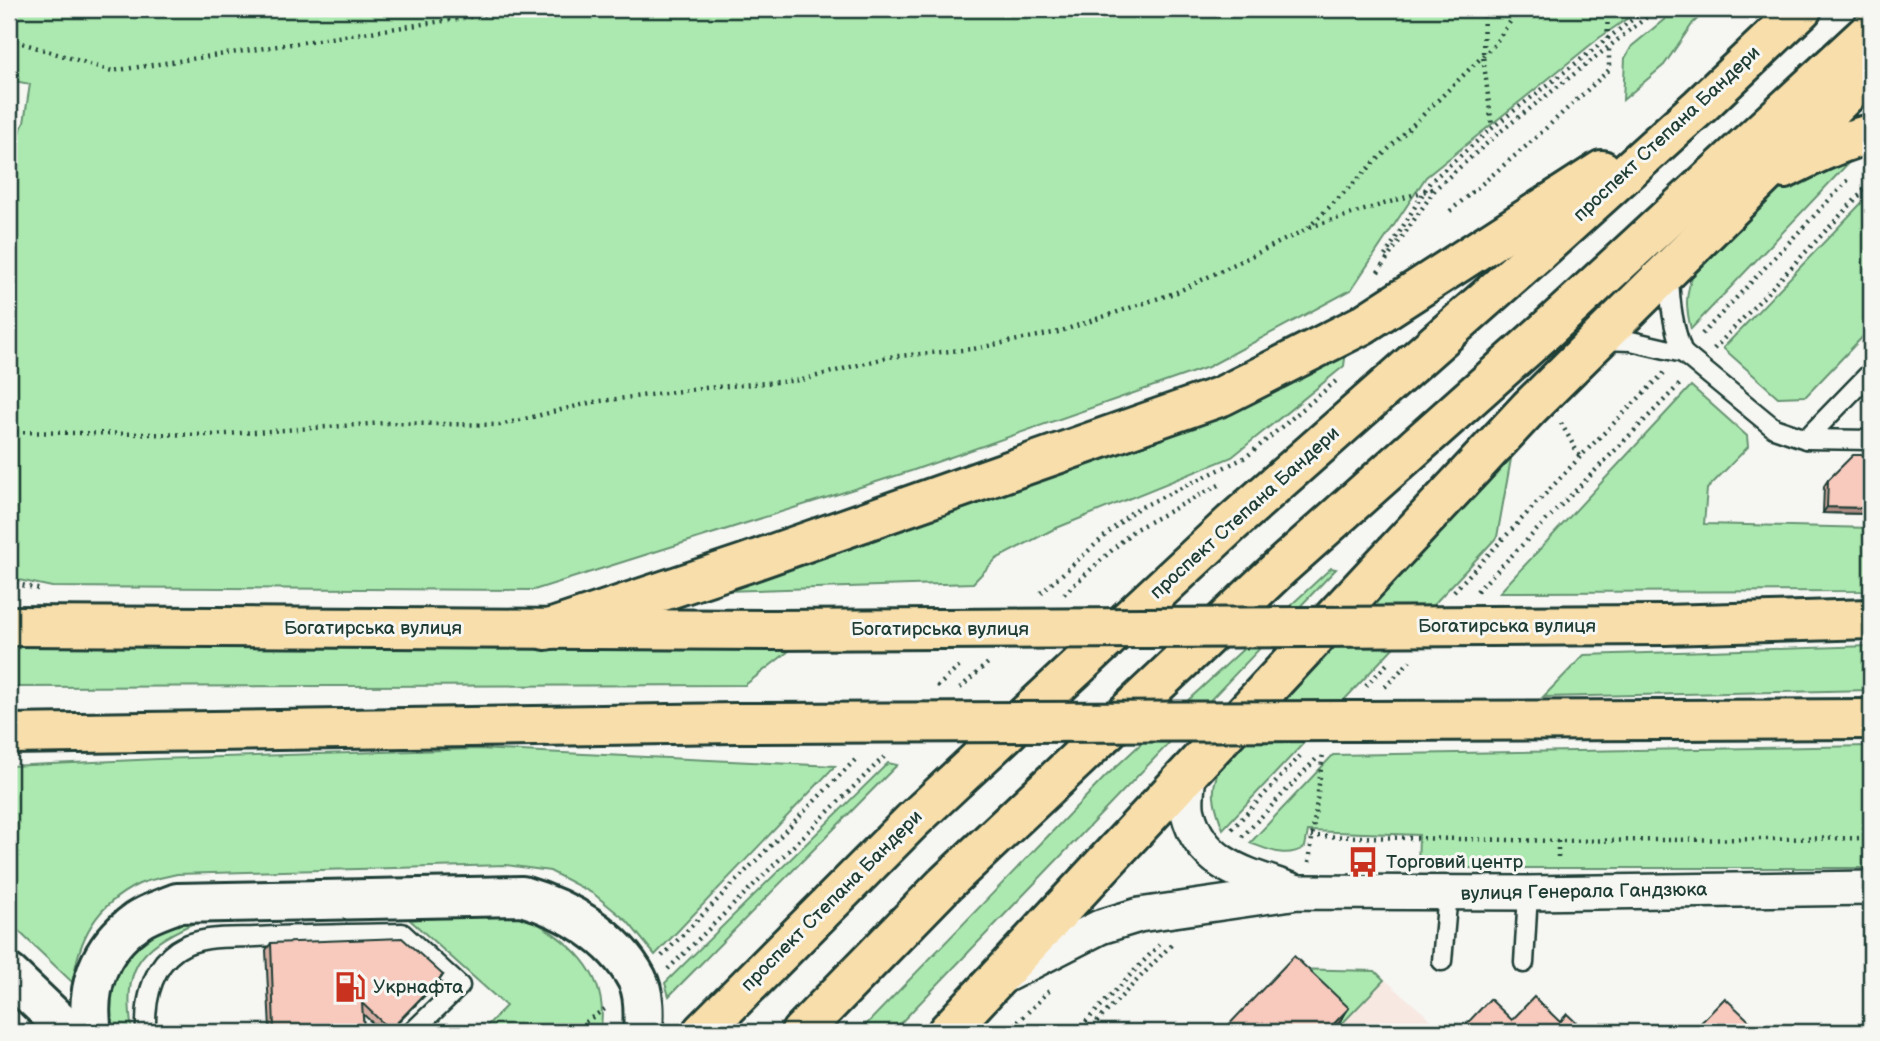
<svg xmlns="http://www.w3.org/2000/svg" width="1880" height="1041" font-family="'Balsamiq Sans',sans-serif">
	<style>
		.built { fill: #f7e8e2 }
		.green { fill: #ace9b0; stroke: #669372; stroke-width: 2 }
		.lines { fill: none; stroke-linecap: round; stroke-linejoin: round }
		.lane-casing { stroke: #1f3d34; stroke-width: 23 }
		.street-casing { stroke: #1f3d34; stroke-width: 38 }
		.secondary-casing { stroke: #1f3d34; stroke-width: 44 }
		.primary-casing { stroke: #1f3d34; stroke-width: 44 }
		.path { stroke: #1f3d34; stroke-width: 4.5; stroke-dasharray: 2 5; stroke-linecap: butt }
		.lane { stroke: #f6f6f2; stroke-width: 18 }
		.street { stroke: #f6f6f2; stroke-width: 33 }
		.secondary { stroke: #f6f6f2; stroke-width: 38 }
		.primary { stroke: #f8deab; stroke-width: 38 }
		.primary-bridge-casing { stroke: #1f3d34; stroke-width: 44; stroke-linecap: butt }
		.primary-bridge { stroke: #f8deab; stroke-width: 38 }
		.wall { fill: #d5ada3; stroke: #1f3d34; stroke-width: 2 }
		.shaded-wall { fill: #ae8d84; stroke: #1f3d34; stroke-width: 2 }
		.building { fill: #f8c9bd; stroke: #1f3d34; stroke-width: 2 }
		.labels { text-anchor: middle; dominant-baseline: central; stroke-width: 6; stroke-linejoin: round; paint-order: stroke }
		.street-label { font-size: 19px; fill: #1f3d34; stroke: #f6f6f2 }
		.poi-label { font-size: 19px; fill: #1f3d34; stroke: #f6f6f2; text-anchor: start }
	</style>
	<rect width="100%" height="100%" fill="#f6f6f2"/>
	<filter id="ink" filterUnits="userSpaceOnUse"><feTurbulence type="fractalNoise" baseFrequency=".0143" numOctaves="2"/><feDisplacementMap in="SourceGraphic" scale="14" xChannelSelector="R" yChannelSelector="G"/><feConvolveMatrix kernelMatrix="1 2 1 2 8 2 1 2 1" color-interpolation-filters="sRGB"/></filter>
	<g filter="url(#ink)">
		<polygon class="built" points="1375,971 1445,1032 1230,1032"/>
		<g class="green">
			<polygon points="9,9 1641,9 1599,38 1426,177 1351,290 1208,367 911,471 534,590 52,587 9,578 9,154 24,123 30,84 9,80"/>
			<polygon points="1677,9 1708,9 1693,23 1664,65 1623,100 1625,58 1632,46"/>
			<path d="M1855 156 1691 329C1686 309 1685 297 1692 277L1778 188Z"/>
			<polygon points="1871,193 1871,328 1806,396 1778,397 1723,348"/>
			<polygon points="1346,351 1344,366 1232,457 1054,529 996,559 973,583 692,592 1232,413"/>
			<polygon points="1691,386 1747,436 1748,447 1707,489 1704,524 1871,528 1871,591 1500,592"/>
			<path d="M1512 453 1497 537 1223 829C1212 800 1209 787 1224 759Z"/>
			<polygon points="1331,568 1336,569 892,1032 859,1032 1105,777"/>
			<polygon points="9,641 798,644 745,685 9,687"/>
			<polygon points="1871,646 1871,690 1543,697 1584,655"/>
			<path d="M1871 746V868H1418L1419 835 1308 831 1305 847C1286 859 1269 850 1250 843L1333 755Z"/>
			<path d="M478 749 835 766 655 955 628 922 594 894 550 871 506 865 177 874C165 877 151 879 139 884 97 904 78 938 73 983L9 922V766L158 759Z"/>
			<polygon points="888,763 897,765 669,996 665,983"/>
			<path d="M517 912C566 937 612 972 600 1032H481L506 1006 410 920Z"/>
			<path d="M194 917V923C136 949 123 969 132 1032H109L107 984 142 932Z"/>
			<polygon points="1291,969 1375,971 1384,980 1334,1032 1321,1032"/>
		</g>
		<g class="lines">
			<defs>
				<g id="lane">
					<path d="M1669 275C1670 304 1673 327 1683 353"/>
					<polyline points="1600,340 1631,341 1683,353 1774,428 1806,439 1871,440"/>
					<polyline points="1806,439 1871,372"/>
					<polyline points="1442,961 1448,893"/>
					<polyline points="1524,963 1528,893"/>
					<path d="M146 1032C145 1002 150 969 177 950 199 935 231 938 256 937 305 934 354 934 402 933L460 986 412 1032"/>
				</g>
				<g id="street">
					<path d="M1189 775C1188 787 1185 802 1188 813 1201 866 1248 875 1292 890"/>
					<polyline points="1004,976 1100,927 1139,915 1298,892 1528,893 1871,888"/>
				</g>
				<g id="secondary">
					<polyline points="9,974 70,1032"/>
					<path d="M92 1032C85 988 99 948 137 921 148 913 165 908 177 903L522 896C567 909 614 936 637 979 645 994 644 1016 643 1032"/>
				</g>
				<g id="primary">
					<path d="M1785 169C1812 155 1841 141 1871 134"/>
					<polyline points="1664,625 1871,619"/>
					<polyline points="9,626 771,630"/>
					<polyline points="546,630 744,564 1222,396 1362,325 1602,170"/>
					<polyline points="1666,720 1871,719"/>
					<polyline points="9,734 737,723"/>
					<polyline points="702,1032 912,821 1232,523 1534,256 1700,106 1802,9"/>
					<polyline points="801,1032 944,885 1282,566 1542,334 1871,30"/>
					<polyline points="947,1032 1529,408 1871,70"/>
				</g>
			</defs>
			<use href="#lane" class="lane-casing"/>
			<use href="#street" class="street-casing"/>
			<use href="#secondary" class="secondary-casing"/>
			<use href="#primary" class="primary-casing"/>
			<g class="path">
				<polyline points="1484,9 1483,56 1492,127"/>
				<polyline points="1607,9 1608,40"/>
				<polyline points="9,39 112,71 523,9"/>
				<polyline points="1450,211 1531,142 1609,70 1609,49"/>
				<polyline points="1310,227 1435,188"/>
				<polyline points="1385,256 1430,182 1497,124 1646,9"/>
				<polyline points="1378,272 1436,188 1501,131 1657,9"/>
				<polyline points="1702,334 1850,178"/>
				<polyline points="1714,349 1871,183"/>
				<polyline points="1561,423 1580,457"/>
				<polyline points="9,432 212,435 385,423 500,425 593,402 705,388 802,380 888,357 973,349 1058,332 1177,292 1307,229 1494,45 1519,9"/>
				<polyline points="9,582 42,590"/>
				<polyline points="1454,591 1580,457 1664,373"/>
				<polyline points="1477,591 1681,383"/>
				<polyline points="1041,593 1133,511 1246,457 1336,381"/>
				<polyline points="1064,594 1134,530 1219,485"/>
				<polyline points="1366,686 1389,662"/>
				<polyline points="937,687 962,664"/>
				<polyline points="1385,687 1410,661"/>
				<polyline points="960,688 988,663"/>
				<polyline points="1232,829 1300,756"/>
				<polyline points="1311,836 1558,841 1871,838"/>
				<polyline points="1242,837 1318,757"/>
				<polyline points="1558,841 1558,861"/>
				<polyline points="1309,862 1323,753"/>
				<polyline points="662,956 857,758"/>
				<polyline points="668,969 884,757"/>
				<polyline points="576,1032 585,1022 608,1007"/>
				<polyline points="1008,1032 1050,990"/>
				<polyline points="1076,1032 1159,945"/>
				<polyline points="1087,1032 1174,942"/>
			</g>
			<use href="#lane" class="lane"/>
			<use href="#street" class="street"/>
			<use href="#secondary" class="secondary"/>
			<use href="#primary" class="primary"/>
			<defs>
				<g id="primary-bridge">
					<polyline points="771,630 1664,625"/>
					<polyline points="737,723 1666,720"/>
				</g>
			</defs>
			<use href="#primary-bridge" class="primary-bridge-casing"/>
			<use href="#primary-bridge" class="primary-bridge"/>
		</g>
		<g class="wall">
			<polygon points="1871,455 1871,514 1823,513 1824,486 1828,480"/>
			<polygon points="271,943 443,975 438,982 389,1032 382,1032 363,1014 364,1032 231,1032 232,1031 270,1029 266,950"/>
		</g>
		<g class="shaded-wall">
			<polygon points="1827,507 1871,508 1871,514 1823,513"/>
			<polygon points="443,975 438,982 388,1032 390,1030"/>
			<polygon points="1349,1008 1333,1032 1326,1032"/>
		</g>
		<g class="building">
			<polygon points="9,65 12,65 11,113 9,113"/>
			<polygon points="1853,455 1871,455 1871,508 1827,507 1828,480"/>
			<polygon points="402,938 443,975 390,1030 362,1003 364,1032 232,1032 232,1031 274,1028 271,943"/>
			<polygon points="1294,956 1349,1008 1326,1032 1222,1032"/>
			<polygon points="1534,997 1560,1022 1567,1014 1586,1032 1459,1032 1490,999 1512,1020"/>
			<polygon points="1725,998 1761,1032 1694,1032 1693,1031"/>
		</g>
	</g>
	<defs>
		<symbol id="bus-bare" viewBox="-9 -9 18 18"><path d="M-5-6H5V4H4V6H2V4H-2V6H-4V4H-5ZM-3.5-4V0h7V-4ZM-3.5 1.2v1.5H-2V1.2ZM2 1.2v1.5H3.5V1.2Z" fill="#c8321e" stroke="#f6f6f2" stroke-width="2.5" paint-order="stroke"/></symbol>
		<symbol id="fuel-bare" viewBox="-9 -9 18 18"><path d="M-5.5-6h7V0h2V4h1.3V-2.5L3-4.5l.8-.8L6-3V5H2.5V1h-1V6h-7ZM-4.2-4.7v3.2H.2V-4.7Z" fill="#c8321e" stroke="#f6f6f2" stroke-width="2.5" paint-order="stroke"/></symbol>
	</defs>
	<g fill-rule="evenodd">
		<use href="#bus-bare" x="1341" y="840" width="44" height="44"/>
		<use href="#fuel-bare" x="328" y="965" width="44" height="44"/>
	</g>
	<g class="labels">
		<g class="street-label">
			<text transform="translate(1667 134) rotate(-43)">проспект Степана Бандери</text>
			<text transform="translate(1245 513) rotate(-42)">проспект Степана Бандери</text>
			<text x="1507" y="626">Богатирська вулиця</text>
			<text x="373" y="628">Богатирська вулиця</text>
			<text x="940" y="629">Богатирська вулиця</text>
			<text transform="translate(1584 892) rotate(-1)">вулиця Генерала Гандзюка</text>
			<text transform="translate(832 901) rotate(-45)">проспект Степана Бандери</text>
		</g>
		<g class="poi-label">
			<text x="1386" y="862">Торговий центр</text>
			<text x="373" y="987">Укрнафта</text>
		</g>
	</g>
	<rect width="1880" height="1041" fill="none" stroke="#f6f6f2" stroke-width="35"/>
	<rect x="18" y="18" width="1845" height="1006" fill="none" stroke="#1f3d34" stroke-width="2.5" filter="url(#ink)"/>
</svg>
